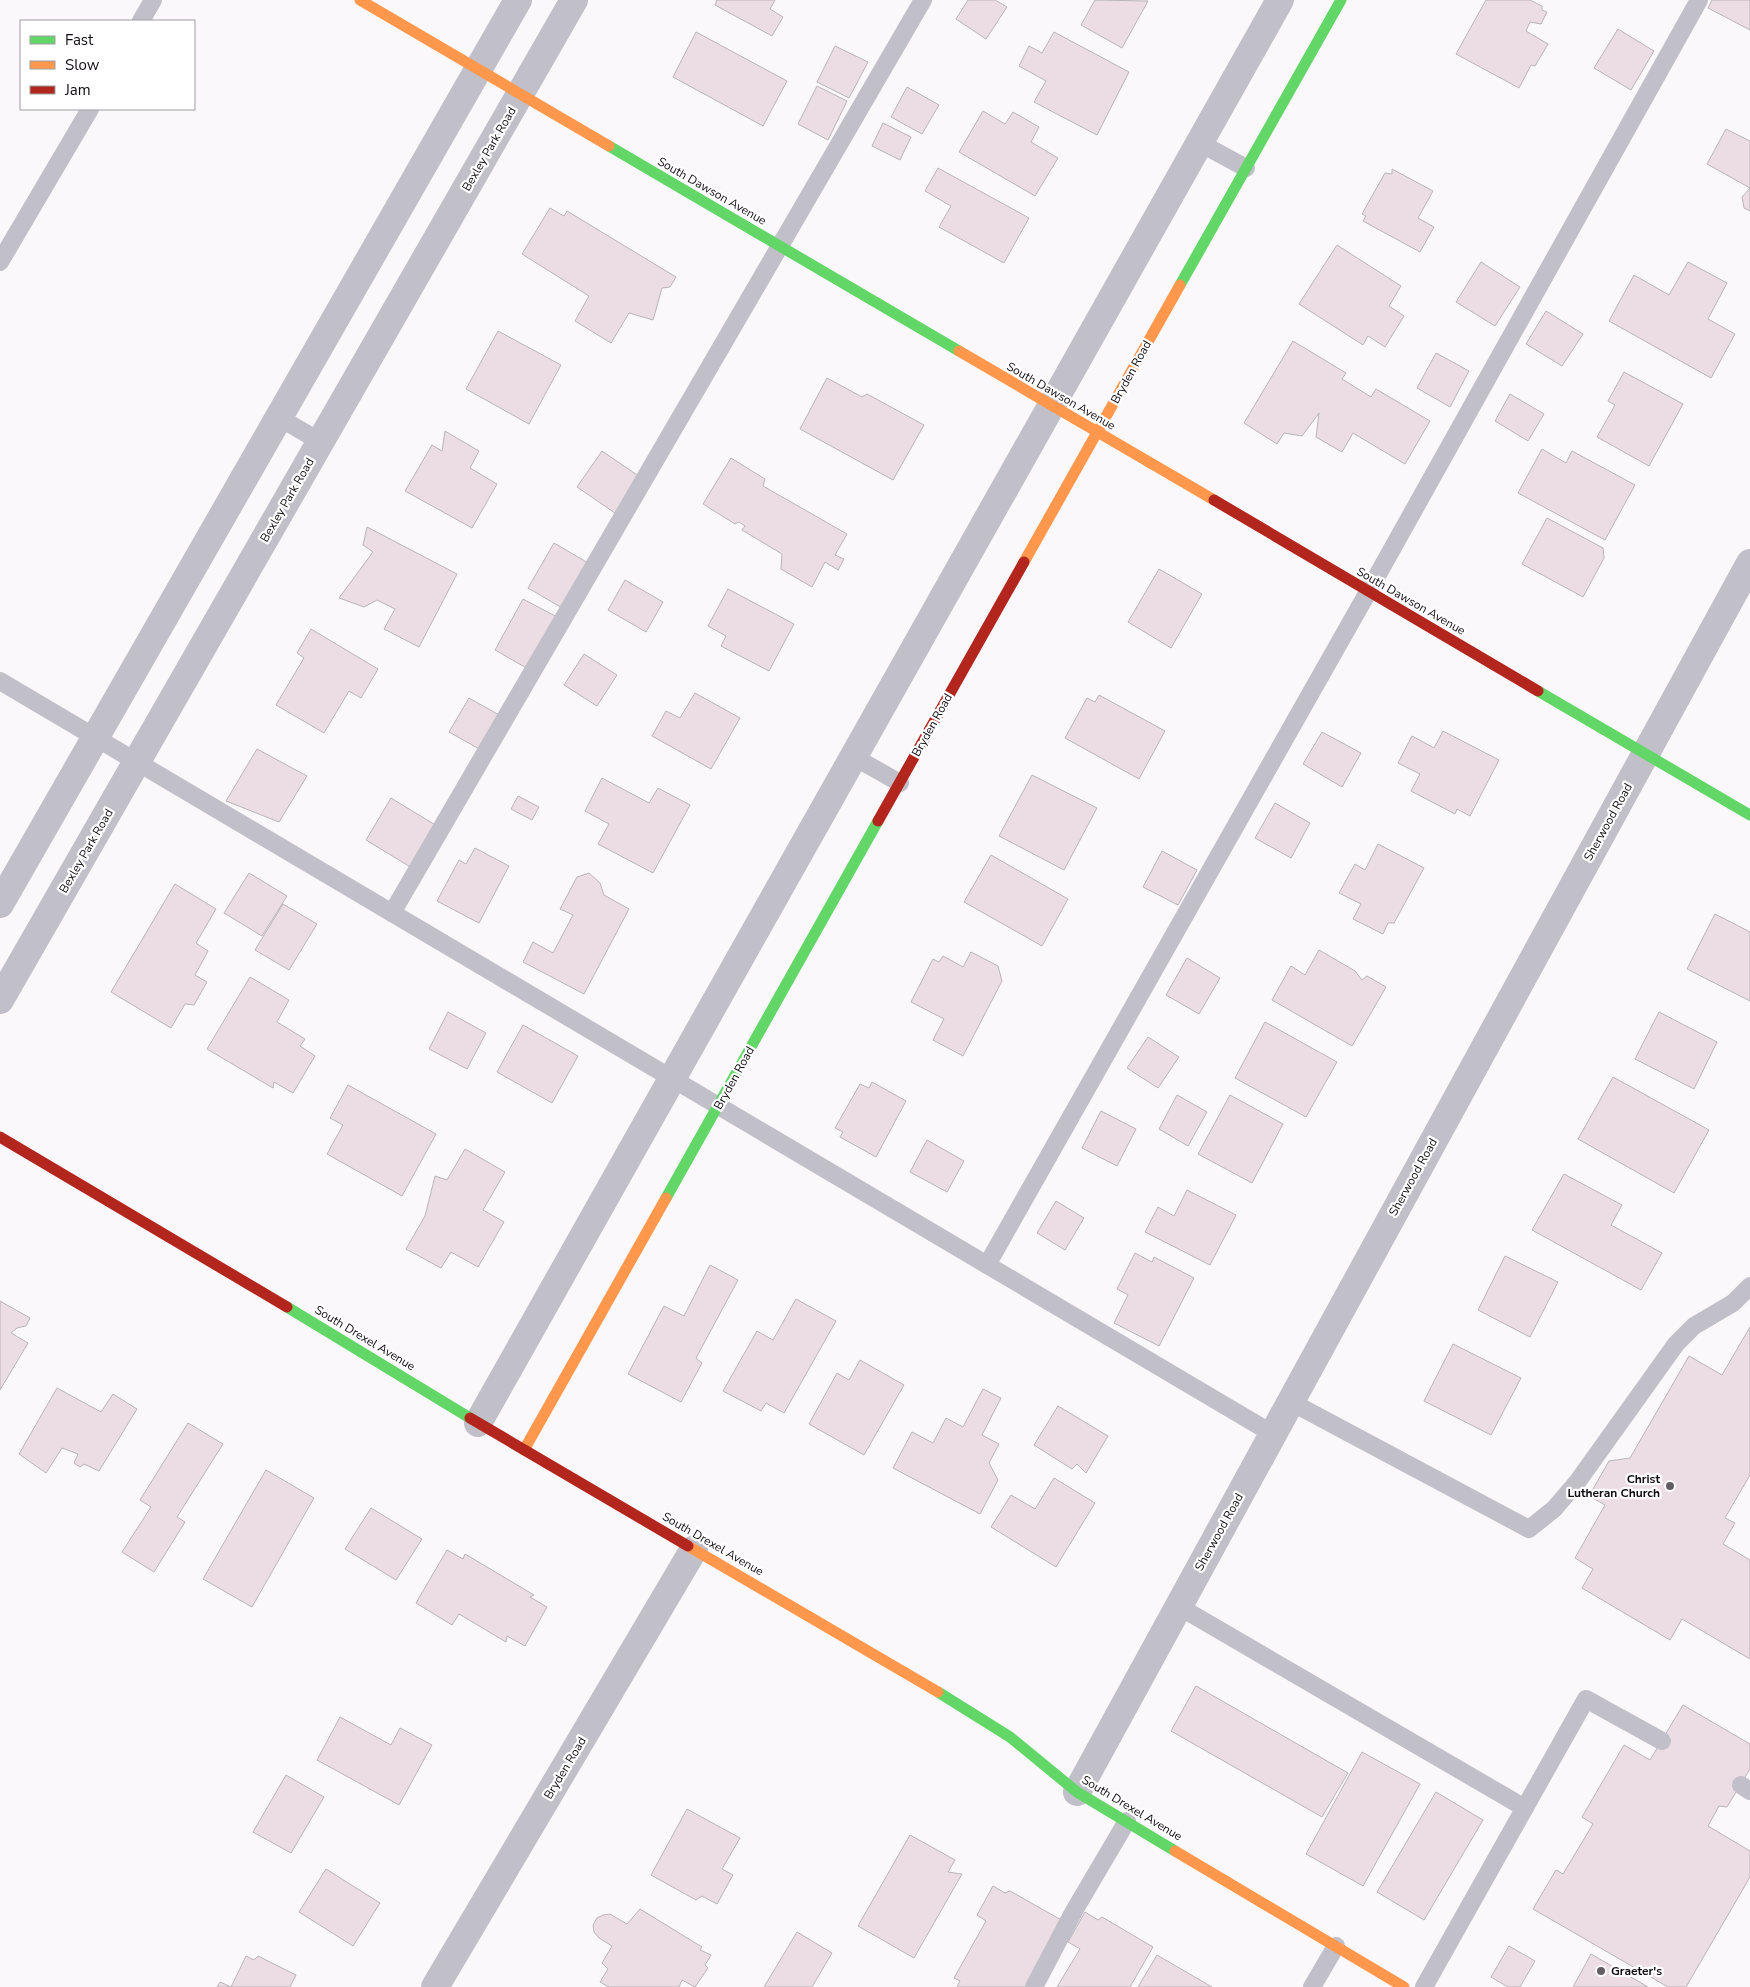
<svg xmlns="http://www.w3.org/2000/svg" width="1750" height="1987" font-family="'Nunito Sans',sans-serif">
	<style>
		.building { fill: #ecdde5; stroke: #b8b4b7 }
		.lines { fill: none; stroke-linecap: round; stroke-linejoin: round }
		.lane { stroke: #c1c0c9; stroke-width: 18 }
		.street { stroke: #c1c0c9; stroke-width: 28 }
		.fast { stroke: #63d668; stroke-width: 11 }
		.slow { stroke: #ff974d; stroke-width: 11 }
		.jam { stroke: #b3261e; stroke-width: 11 }
		.poi-dot { fill: #625e63; stroke: #fff; stroke-width: 2 }
		.labels { text-anchor: middle; dominant-baseline: central; stroke-width: 4.5; stroke-linejoin: round; paint-order: stroke }
		.street-label { font-size: 12px; fill: #0f0b10; stroke: #fff }
		.poi-label { font-size: 12px; font-weight: bold; fill: #0f0b10; stroke: #fff; text-anchor: end }
	</style>
	<rect width="100%" height="100%" fill="#fbf8fc"/>
	<g class="building">
		<polygon points="717,0 775,0 770,9 783,17 772,36 715,5"/>
		<polygon points="968,0 995,0 1007,7 986,39 956,19"/>
		<polygon points="1095,0 1148,1 1122,48 1081,25"/>
		<polygon points="1486,0 1530,0 1542,6 1542,10 1547,12 1541,24 1530,22 1526,31 1548,44 1535,66 1531,65 1519,88 1456,54"/>
		<polygon points="1712,0 1750,0 1750,30 1708,8"/>
		<polygon points="1618,29 1654,51 1631,90 1594,68"/>
		<polygon points="696,32 787,81 763,126 673,77"/>
		<polygon points="1054,32 1129,72 1097,135 1034,102 1046,81 1019,66 1029,46 1042,53"/>
		<polygon points="835,46 868,62 849,98 817,82"/>
		<polygon points="817,86 847,101 828,140 798,124"/>
		<polygon points="907,87 939,105 922,134 891,117"/>
		<polygon points="983,111 1005,124 1013,112 1039,127 1031,142 1058,158 1035,196 959,152"/>
		<polygon points="883,123 911,137 900,160 872,146"/>
		<polygon points="1726,129 1750,141 1750,188 1707,164"/>
		<polygon points="938,168 1029,218 1004,263 939,227 951,206 925,191"/>
		<polygon points="1392,169 1433,191 1418,218 1434,227 1420,252 1363,221 1366,216 1362,214 1385,173 1392,174"/>
		<polygon points="1750,188 1750,211 1744,208 1742,197"/>
		<polygon points="550,208 564,216 567,211 676,277 670,287 662,288 653,320 629,313 611,343 575,321 589,296 522,254"/>
		<polygon points="1337,245 1401,286 1389,306 1404,316 1385,347 1368,336 1363,345 1299,304"/>
		<polygon points="1481,262 1520,287 1495,326 1456,302"/>
		<polygon points="1688,262 1727,283 1708,319 1735,334 1711,378 1609,321 1634,275 1669,295"/>
		<polygon points="1546,311 1583,334 1562,366 1526,344"/>
		<polygon points="498,331 561,365 529,424 466,389"/>
		<polygon points="1293,341 1346,373 1342,379 1371,397 1376,389 1430,421 1405,464 1353,433 1342,452 1316,437 1319,413 1302,436 1284,433 1277,444 1244,423"/>
		<polygon points="1436,353 1469,371 1450,407 1417,388"/>
		<polygon points="1624,372 1683,404 1649,466 1597,437 1615,405 1608,401"/>
		<polygon points="827,378 862,397 867,394 924,425 893,480 800,429"/>
		<polygon points="1510,394 1544,414 1528,441 1495,421"/>
		<polygon points="445,431 479,451 470,468 497,484 472,528 405,491 432,445 442,451"/>
		<polygon points="1542,449 1566,463 1572,451 1635,485 1605,540 1518,493"/>
		<polygon points="602,451 640,477 615,513 577,487"/>
		<polygon points="731,458 765,479 763,486 847,534 835,555 844,559 838,570 825,562 812,587 781,569 782,554 742,530 745,526 739,522 735,524 703,504"/>
		<polygon points="1547,518 1603,548 1604,558 1583,597 1522,564"/>
		<polygon points="367,527 457,574 419,647 384,629 395,609 377,600 364,607 339,598 373,552 363,545"/>
		<polygon points="554,543 590,564 564,609 528,588"/>
		<polygon points="1159,569 1202,594 1171,648 1128,622"/>
		<polygon points="625,580 663,602 646,632 608,610"/>
		<polygon points="728,589 794,624 769,671 721,646 726,636 708,626"/>
		<polygon points="523,599 559,618 530,670 495,650"/>
		<polygon points="311,629 378,669 361,698 349,691 324,733 276,705 304,658 297,653"/>
		<polygon points="584,654 617,675 597,706 564,685"/>
		<polygon points="695,693 740,718 711,769 652,736 666,711 680,718"/>
		<polygon points="1099,695 1165,731 1139,779 1065,738 1087,698 1095,702"/>
		<polygon points="469,698 501,716 481,750 449,732"/>
		<polygon points="1443,731 1499,760 1470,816 1457,809 1455,814 1411,791 1420,774 1398,763 1412,736 1434,748"/>
		<polygon points="1322,732 1361,753 1342,787 1303,764"/>
		<polygon points="257,749 307,776 279,822 226,801"/>
		<polygon points="1032,775 1097,808 1064,870 999,836"/>
		<polygon points="602,778 649,803 658,788 690,805 653,873 598,844 609,824 585,811"/>
		<polygon points="518,796 539,807 532,820 511,809"/>
		<polygon points="391,798 437,826 412,868 366,840"/>
		<polygon points="1275,803 1310,823 1291,858 1255,838"/>
		<polygon points="1378,844 1424,868 1394,923 1388,923 1383,934 1353,919 1361,904 1339,893 1355,864 1365,870"/>
		<polygon points="475,848 509,866 479,923 437,901 459,860 466,864"/>
		<polygon points="1162,851 1197,870 1178,905 1143,887"/>
		<polygon points="991,855 1068,899 1042,946 964,902"/>
		<polygon points="249,873 287,896 262,936 224,913"/>
		<polygon points="589,873 600,883 604,895 629,909 584,994 523,962 533,942 553,953 573,915 560,909 577,877"/>
		<polygon points="175,884 216,909 196,943 208,951 195,975 207,982 194,1005 185,1004 171,1028 111,992"/>
		<polygon points="283,904 317,924 289,970 255,950"/>
		<polygon points="1715,914 1750,932 1750,1001 1687,969"/>
		<polygon points="1319,950 1355,971 1362,980 1367,976 1386,987 1352,1046 1272,1000 1291,966 1305,975"/>
		<polygon points="971,952 998,966 1002,981 963,1056 933,1040 944,1019 911,1002 933,959 939,962 943,956 963,967"/>
		<polygon points="1187,958 1220,978 1199,1014 1166,995"/>
		<polygon points="250,977 289,1000 277,1022 305,1039 300,1046 315,1056 293,1093 274,1082 273,1088 207,1049"/>
		<polygon points="448,1012 486,1033 467,1069 429,1049"/>
		<polygon points="1659,1012 1717,1042 1694,1089 1635,1059"/>
		<polygon points="1265,1022 1337,1062 1306,1117 1235,1078"/>
		<polygon points="523,1025 578,1056 552,1103 497,1072"/>
		<polygon points="1148,1037 1179,1057 1158,1088 1127,1068"/>
		<polygon points="1613,1077 1709,1130 1674,1193 1578,1139"/>
		<polygon points="872,1082 906,1101 876,1157 840,1137 843,1132 835,1128 860,1084 869,1088"/>
		<polygon points="348,1085 436,1134 402,1196 327,1154 343,1125 330,1118"/>
		<polygon points="1177,1095 1207,1112 1188,1146 1159,1129"/>
		<polygon points="1230,1095 1283,1124 1252,1183 1198,1154"/>
		<polygon points="1101,1111 1136,1129 1117,1166 1082,1148"/>
		<polygon points="927,1140 964,1161 947,1192 910,1172"/>
		<polygon points="465,1149 505,1172 483,1210 504,1222 478,1267 451,1252 441,1268 406,1249 425,1216 435,1176 447,1180"/>
		<polygon points="1564,1174 1622,1205 1611,1225 1662,1253 1641,1290 1532,1230"/>
		<polygon points="1187,1190 1236,1215 1210,1265 1145,1232 1158,1207 1174,1216"/>
		<polygon points="1056,1201 1084,1218 1065,1250 1037,1233"/>
		<polygon points="1135,1253 1152,1262 1154,1257 1194,1278 1159,1346 1114,1323 1128,1295 1117,1289"/>
		<polygon points="1505,1256 1558,1282 1530,1337 1478,1310"/>
		<polygon points="710,1265 738,1280 696,1358 702,1363 681,1402 628,1374 664,1306 684,1316"/>
		<polygon points="796,1299 836,1321 784,1413 766,1403 761,1411 723,1391 757,1331 773,1340"/>
		<polygon points="0,1301 30,1318 26,1326 17,1328 11,1333 28,1343 0,1390"/>
		<polygon points="1750,1327 1750,1475 1725,1518 1735,1523 1723,1544 1750,1560 1750,1659 1682,1619 1670,1640 1582,1588 1593,1569 1575,1558 1605,1505 1589,1496 1609,1461 1630,1458 1689,1356 1722,1375"/>
		<polygon points="1453,1344 1521,1378 1491,1435 1424,1401"/>
		<polygon points="860,1360 904,1385 864,1455 809,1424 837,1373 849,1380"/>
		<polygon points="57,1388 101,1412 113,1394 137,1409 99,1471 84,1464 80,1467 74,1463 78,1454 62,1448 46,1473 19,1454"/>
		<polygon points="983,1389 1001,1398 982,1435 999,1444 989,1463 998,1480 980,1514 893,1468 912,1432 933,1443 946,1418 963,1427"/>
		<polygon points="1058,1406 1108,1436 1086,1473 1077,1464 1072,1469 1034,1445"/>
		<polygon points="188,1423 223,1444 177,1517 185,1522 154,1572 122,1552 151,1507 140,1500"/>
		<polygon points="266,1470 314,1498 252,1607 203,1579"/>
		<polygon points="1054,1478 1095,1503 1056,1567 991,1527 1011,1495 1035,1509"/>
		<polygon points="371,1508 422,1539 396,1580 345,1549"/>
		<polygon points="447,1550 463,1559 465,1554 534,1595 530,1597 547,1607 525,1646 507,1636 506,1642 459,1614 452,1625 416,1603"/>
		<polygon points="1196,1686 1348,1773 1322,1817 1171,1731"/>
		<polygon points="1683,1705 1750,1744 1750,1769 1727,1807 1719,1806 1708,1826 1750,1851 1750,1877 1686,1987 1668,1987 1533,1909 1556,1870 1563,1874 1593,1824 1582,1817 1624,1745 1650,1760"/>
		<polygon points="340,1717 391,1745 400,1728 432,1745 399,1805 317,1760"/>
		<polygon points="1362,1752 1420,1784 1363,1886 1306,1854"/>
		<polygon points="286,1775 324,1797 291,1853 253,1832"/>
		<polygon points="1436,1792 1483,1820 1424,1920 1377,1892"/>
		<polygon points="687,1809 740,1838 722,1869 733,1875 717,1904 702,1896 696,1900 651,1875"/>
		<polygon points="910,1835 955,1860 948,1872 962,1874 914,1958 858,1926"/>
		<polygon points="326,1869 380,1903 353,1946 299,1912"/>
		<polygon points="993,1886 1005,1893 1010,1891 1063,1921 1026,1987 957,1987 960,1981 954,1978 986,1921 977,1915"/>
		<polygon points="640,1909 702,1947 700,1950 711,1955 705,1965 708,1968 695,1987 682,1980 679,1987 609,1987 600,1982 608,1969 602,1963 612,1946 599,1938 594,1932 593,1925 597,1918 603,1915 610,1914 627,1924"/>
		<polygon points="1085,1912 1098,1920 1102,1917 1153,1947 1130,1987 1057,1987 1080,1949 1068,1942"/>
		<polygon points="797,1932 832,1953 812,1987 764,1987"/>
		<polygon points="1509,1946 1535,1961 1520,1987 1508,1987 1491,1977"/>
		<polygon points="1591,1954 1648,1987 1573,1987"/>
		<polygon points="1157,1955 1212,1987 1138,1987"/>
		<polygon points="246,1956 254,1960 258,1956 296,1975 290,1987 231,1987"/>
		<polygon points="220,1982 231,1987 217,1987"/>
	</g>
	<g class="lines">
		<g class="lane">
			<polyline points="141,21 153,0"/>
			<polyline points="1200,143 1246,168"/>
			<polyline points="0,262 90,109"/>
			<polyline points="278,417 321,442"/>
			<polyline points="0,681 1273,1434"/>
			<polyline points="854,757 900,783"/>
			<polyline points="392,913 923,0"/>
			<polyline points="987,1265 1368,592 1699,0"/>
			<polyline points="1291,1402 1529,1529 1554,1509 1578,1481 1676,1344 1694,1326 1733,1303 1750,1286"/>
			<polyline points="1178,1606 1525,1808"/>
			<polyline points="1741,1785 1750,1791"/>
			<polyline points="1034,1987 1074,1911 1127,1821"/>
			<polyline points="1312,1987 1336,1946"/>
			<polyline points="1424,1987 1586,1699 1662,1741"/>
		</g>
		<g class="street">
			<polyline points="0,904 518,0"/>
			<polyline points="0,1000 574,0"/>
			<polyline points="478,1423 1280,0"/>
			<polyline points="1077,1792 1750,563"/>
			<polyline points="435,1987 694,1549"/>
		</g>
		<g class="fast">
			<polyline points="609,146 959,351"/>
			<polyline points="1180,285 1341,0"/>
			<polyline points="1538,691 1750,815"/>
			<polyline points="666,1198 878,821"/>
			<polyline points="287,1307 470,1418"/>
			<polyline points="938,1692 1010,1737 1077,1792 1175,1851"/>
		</g>
		<g class="slow">
			<polyline points="360,0 609,146"/>
			<polyline points="959,351 1214,500"/>
			<polyline points="1024,562 1180,285"/>
			<polyline points="524,1450 666,1198"/>
			<polyline points="688,1546 938,1692"/>
			<polyline points="1175,1851 1404,1987"/>
		</g>
		<g class="jam">
			<polyline points="1214,500 1538,691"/>
			<polyline points="878,821 1024,562"/>
			<polyline points="0,1137 287,1307"/>
			<polyline points="470,1418 688,1546"/>
		</g>
	</g>
	<g class="poi-dot">
		<circle cx="1670" cy="1486" r="5"/>
		<circle cx="1601" cy="1971" r="5"/>
	</g>
	<g class="labels">
		<g class="street-label">
			<text transform="translate(489 149) rotate(-60)">Bexley Park Road</text>
			<text transform="translate(712 191) rotate(30)">South Dawson Avenue</text>
			<text transform="translate(1131 372) rotate(-61)">Bryden Road</text>
			<text transform="translate(1061 396) rotate(30)">South Dawson Avenue</text>
			<text transform="translate(287 500) rotate(-60)">Bexley Park Road</text>
			<text transform="translate(1411 601) rotate(30)">South Dawson Avenue</text>
			<text transform="translate(932 725) rotate(-61)">Bryden Road</text>
			<text transform="translate(1608 822) rotate(-61)">Sherwood Road</text>
			<text transform="translate(86 851) rotate(-60)">Bexley Park Road</text>
			<text transform="translate(734 1078) rotate(-61)">Bryden Road</text>
			<text transform="translate(1413 1177) rotate(-61)">Sherwood Road</text>
			<text transform="translate(365 1338) rotate(31)">South Drexel Avenue</text>
			<text transform="translate(1219 1532) rotate(-61)">Sherwood Road</text>
			<text transform="translate(713 1544) rotate(30)">South Drexel Avenue</text>
			<text transform="translate(565 1768) rotate(-59)">Bryden Road</text>
			<text transform="translate(1132 1808) rotate(31)">South Drexel Avenue</text>
		</g>
		<g class="poi-label">
			<text x="1660" y="1479">Christ<tspan x="1660" dy="14">Lutheran Church</tspan></text>
			<text x="1611" y="1971" text-anchor="start">Graeter's</text>
		</g>
	</g>
	<rect x="20" y="20" width="175" height="90" fill="#ffffff" stroke="#9f9d9f"/>
	<rect x="30" y="36" width="25" height="8" fill="#63d668" stroke="#9f9d9f"/>
	<text x="65" y="45" font-size="15" fill="#0f0b10">Fast</text>
	<rect x="30" y="61" width="25" height="8" fill="#ff974d" stroke="#9f9d9f"/>
	<text x="65" y="70" font-size="15" fill="#0f0b10">Slow</text>
	<rect x="30" y="86" width="25" height="8" fill="#b3261e" stroke="#9f9d9f"/>
	<text x="65" y="95" font-size="15" fill="#0f0b10">Jam</text>
</svg>
